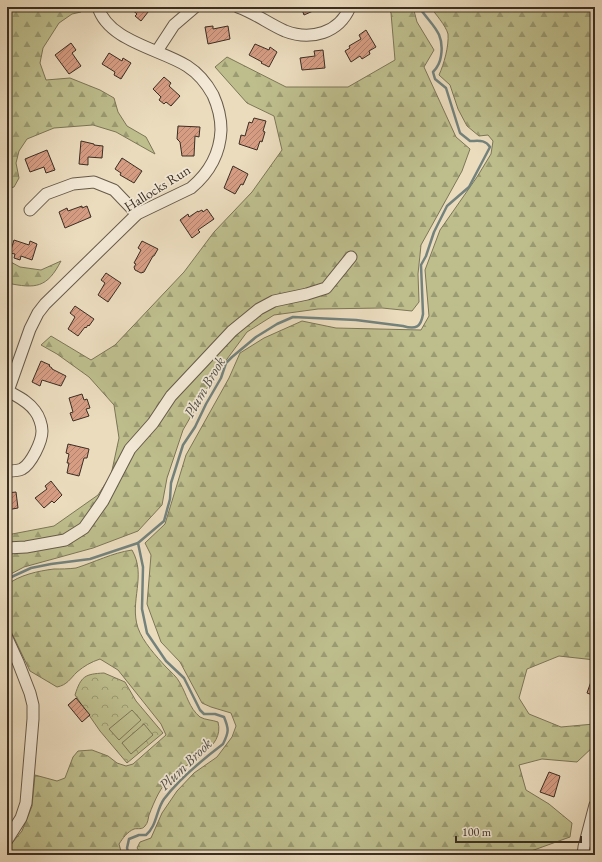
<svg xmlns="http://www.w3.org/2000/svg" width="602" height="862" font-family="'EB Garamond',serif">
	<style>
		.forest { fill: url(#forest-firs); stroke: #7c7658 }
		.park { fill: url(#park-crowns); stroke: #7c7658 }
		.pitch { fill: #bebe8d; stroke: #7c7658 }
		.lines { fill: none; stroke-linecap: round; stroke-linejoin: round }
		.stream { stroke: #73827d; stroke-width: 2.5 }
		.building { fill: url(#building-hatch); stroke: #3a2e24 }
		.minor-casing { stroke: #665a4a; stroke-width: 13 }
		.minor { stroke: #f2e8d5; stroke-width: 11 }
		.labels { text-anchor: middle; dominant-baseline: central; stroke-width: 3.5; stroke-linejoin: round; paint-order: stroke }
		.street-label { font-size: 14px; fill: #3a2e24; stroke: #f2e8d5 }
		.water-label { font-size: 15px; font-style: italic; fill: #525149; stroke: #f2e8d5 }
	</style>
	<defs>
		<pattern id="forest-firs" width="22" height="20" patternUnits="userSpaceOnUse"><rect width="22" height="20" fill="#bebe8d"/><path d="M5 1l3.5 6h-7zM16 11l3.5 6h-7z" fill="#9b9b73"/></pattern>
		<pattern id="park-crowns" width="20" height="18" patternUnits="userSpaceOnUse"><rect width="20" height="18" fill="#bebe8d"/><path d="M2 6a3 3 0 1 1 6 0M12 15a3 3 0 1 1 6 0" fill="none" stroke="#9b9b73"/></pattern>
		<pattern id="building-hatch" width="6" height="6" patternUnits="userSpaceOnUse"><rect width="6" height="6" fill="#d69d83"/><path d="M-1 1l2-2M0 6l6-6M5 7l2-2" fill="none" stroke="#af806b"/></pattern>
	</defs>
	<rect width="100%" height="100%" fill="#ebdcbe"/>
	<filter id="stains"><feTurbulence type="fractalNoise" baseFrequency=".005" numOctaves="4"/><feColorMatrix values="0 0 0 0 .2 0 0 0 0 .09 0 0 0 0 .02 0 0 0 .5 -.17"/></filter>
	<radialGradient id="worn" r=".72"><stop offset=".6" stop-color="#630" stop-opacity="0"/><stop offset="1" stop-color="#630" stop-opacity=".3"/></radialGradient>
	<g class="forest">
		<polygon points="7,7 84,7 81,12 72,14 59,23 43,48 40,63 46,80 70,78 100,90 114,98 118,112 127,126 146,137 155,154 116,132 93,125 54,128 27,139 19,151 16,163 19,178 14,187 7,189"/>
		<polygon points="388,7 413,7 417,22 434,50 424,67 456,137 470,149 462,171 421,245 418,274 419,302 412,311 382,308 318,309 274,315 247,332 213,378 183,430 167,478 162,505 138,531 93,548 24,567 7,576 7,535 54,526 98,495 111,475 119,438 114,405 89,377 57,354 41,345 51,336 91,360 115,345 184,272 214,232 252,192 282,150 274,116 247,103 215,67 227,57 286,87 348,87 395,60 391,13"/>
		<path d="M430 7H595V660L559 656 527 669 519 698 529 714 561 727 594 724 595 745 577 762 542 759 519 765 526 790 549 804 572 823 570 837 520 855H142L137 848 140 842 151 838 162 813 177 791 194 773 217 757 232 737 236 726 231 713 211 707 202 703 180 662 161 642 147 604 151 555 145 543 165 524 186 455 229 378 240 353 264 338 302 321 336 328 421 330 429 316 425 270 440 230 477 177 491 154 493 141 488 135 479 136 467 126 458 109 450 85 439 75C444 64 449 46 448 34 446 26 435 13 430 7Z"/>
		<path d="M7 260 20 267 41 270 61 261C47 288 36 289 7 283Z"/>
		<path d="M132 550C147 576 129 601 138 628 143 642 156 656 166 667 171 672 177 677 180 683 187 695 189 708 200 717 205 720 213 720 218 722 225 748 188 762 172 776 160 787 155 800 149 815 148 819 148 823 145 826 142 830 138 828 134 829 127 832 123 838 119 844L122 855H7V849L22 831 32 806 35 775 57 781 65 778 73 757 78 751 92 750 108 756 117 763 126 766 133 764 166 735 161 724 118 670 100 659C91 662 84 666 77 672 70 679 67 685 57 687L30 671 7 623V585C19 575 38 571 54 569 61 569 68 569 76 568 95 562 112 553 132 550Z"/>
	</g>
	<path class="park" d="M104 673 125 682 136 701 163 733 127 763 100 731 75 695C81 676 85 674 104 673Z"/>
	<g class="pitch">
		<polygon points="132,710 141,720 119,740 109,729"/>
		<polygon points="144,724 153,735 131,754 122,743"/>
	</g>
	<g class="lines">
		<g class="stream">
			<polyline points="7,579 31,568 51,564 90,559 138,543"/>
			<path d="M129 855 127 848 129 839 139 835H146C157 826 156 810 164 799 180 778 202 760 223 744 229 732 229 729 224 717L215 714H204L200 710 184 678 166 661 147 633 142 609 143 567 138 543 164 521 170 499 171 483 183 445 195 427 206 404 221 378 226 363 232 357 256 337 277 324 293 317 356 320 403 326C416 330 421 327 423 314L421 265 426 256 434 232 447 206 469 187 490 147C485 139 478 141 470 141L460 133 446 88 435 79 433 72C438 67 440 63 441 56 445 32 431 25 419 7"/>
		</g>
	</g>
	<g class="building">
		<polygon points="129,7 152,7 141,21 135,16 137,14"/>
		<polygon points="301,7 322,7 304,15"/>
		<polygon points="213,26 213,29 228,26 230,39 208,44 205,27"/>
		<polygon points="366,30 376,47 369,51 370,54 362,59 360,56 351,62 345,51 350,48 349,46 361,39 359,35"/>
		<polygon points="71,43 76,50 72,53 81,66 69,74 55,55"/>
		<polygon points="255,44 269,50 270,47 277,52 269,67 261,63 262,62 249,55"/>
		<polygon points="323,50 325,68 302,70 300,58 315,56 314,51"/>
		<polygon points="109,53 122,61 123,58 131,63 121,79 114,75 115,72 102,64"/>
		<polygon points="164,77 171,83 169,86 180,96 171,106 166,102 164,104 159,100 161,97 153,89"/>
		<polygon points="254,118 266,121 263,131 265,132 262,142 260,141 257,150 239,144 241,135 245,136 249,122 252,123"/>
		<polygon points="178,126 200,127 199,137 195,136 194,156 182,156 180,142 177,139"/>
		<polygon points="81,141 94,144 94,145 103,146 102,158 88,157 88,165 79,164"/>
		<polygon points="47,150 55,170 46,173 44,167 30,172 25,159"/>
		<polygon points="122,158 142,171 134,183 120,175 121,173 115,169"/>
		<polygon points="233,166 248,174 243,185 241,184 235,194 224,188"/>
		<polygon points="82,206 82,208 87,206 91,217 65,228 59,212 67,208 68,211"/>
		<polygon points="207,209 214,219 198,230 200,232 192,238 180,220 188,214 189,217 198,211 198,212 202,210 203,212"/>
		<polygon points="14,240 29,245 30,241 37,244 32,260 21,256 20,260 14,258 15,254 10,253"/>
		<polygon points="142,241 158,249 154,256 153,256 144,272 141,273 135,270 134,267 136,264 134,263 141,250 138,248"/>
		<polygon points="106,273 121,283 108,302 98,295 105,283 101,280"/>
		<polygon points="75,306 94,319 89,326 88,325 86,328 85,327 78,336 68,329 75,317 70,313"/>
		<polygon points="41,361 50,365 49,366 52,368 52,369 66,376 61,386 42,380 40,386 32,382"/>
		<polygon points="82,394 84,400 87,399 90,408 86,409 89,416 73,421 70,413 73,412 69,398"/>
		<polygon points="68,444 89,449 87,458 84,458 79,476 67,473 69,463 67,463 69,454 66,453"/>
		<polygon points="51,481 62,495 54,503 52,501 44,508 35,498 47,489 45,486"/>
		<polygon points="16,492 18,508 7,510 7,493"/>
		<polygon points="594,673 595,673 595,696 587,693"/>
		<polygon points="76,698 90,715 82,722 68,705"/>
		<polygon points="549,772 560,776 554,797 540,792"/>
	</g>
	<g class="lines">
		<defs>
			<g id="minor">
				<path d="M238 7C255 13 269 24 285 31 311 41 339 33 350 7"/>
				<polyline points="157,51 174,25 195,7"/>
				<polyline points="30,210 46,194 73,184 94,182 114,190 137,214"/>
				<path d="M7 394 30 329 38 313 45 304 137 214 191 188C209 173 220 154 221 130 221 118 218 106 213 95 207 84 198 73 187 66 160 49 108 41 98 7"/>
				<path d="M7 471C12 471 18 471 22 469 31 464 42 442 42 431 42 425 39 416 35 411 28 401 18 397 8 391"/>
				<polyline points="7,548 26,547 65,540 84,528 103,501 130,449 153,423 171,396 232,331 259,309 274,301 307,294 326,288 351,257"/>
				<polyline points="7,638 18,662 30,693 33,705 33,719 26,803 21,818 7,840"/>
				<polyline points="583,855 584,847 595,805"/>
			</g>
		</defs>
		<use href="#minor" class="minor-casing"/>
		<use href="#minor" class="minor"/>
	</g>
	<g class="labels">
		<g class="street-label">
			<text transform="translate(157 188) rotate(-32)">Hallocks Run</text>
		</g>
		<g class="water-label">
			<text transform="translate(204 387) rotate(-60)">Plum Brook</text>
			<text transform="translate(185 764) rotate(-44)">Plum Brook</text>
		</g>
	</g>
	<rect width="602" height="862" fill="none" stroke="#ebdcbe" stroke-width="24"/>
	<rect x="8" y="8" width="586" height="846" fill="none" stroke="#3a2e24" stroke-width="2"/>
	<rect x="12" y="12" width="578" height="838" fill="none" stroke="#3a2e24"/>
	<path d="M456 836v6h125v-6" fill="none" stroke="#3a2e24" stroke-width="2"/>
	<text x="462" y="836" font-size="12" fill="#3a2e24" stroke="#f2e8d5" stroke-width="3" paint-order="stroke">100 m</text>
	<rect width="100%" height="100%" filter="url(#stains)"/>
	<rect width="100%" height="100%" fill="url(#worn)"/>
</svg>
